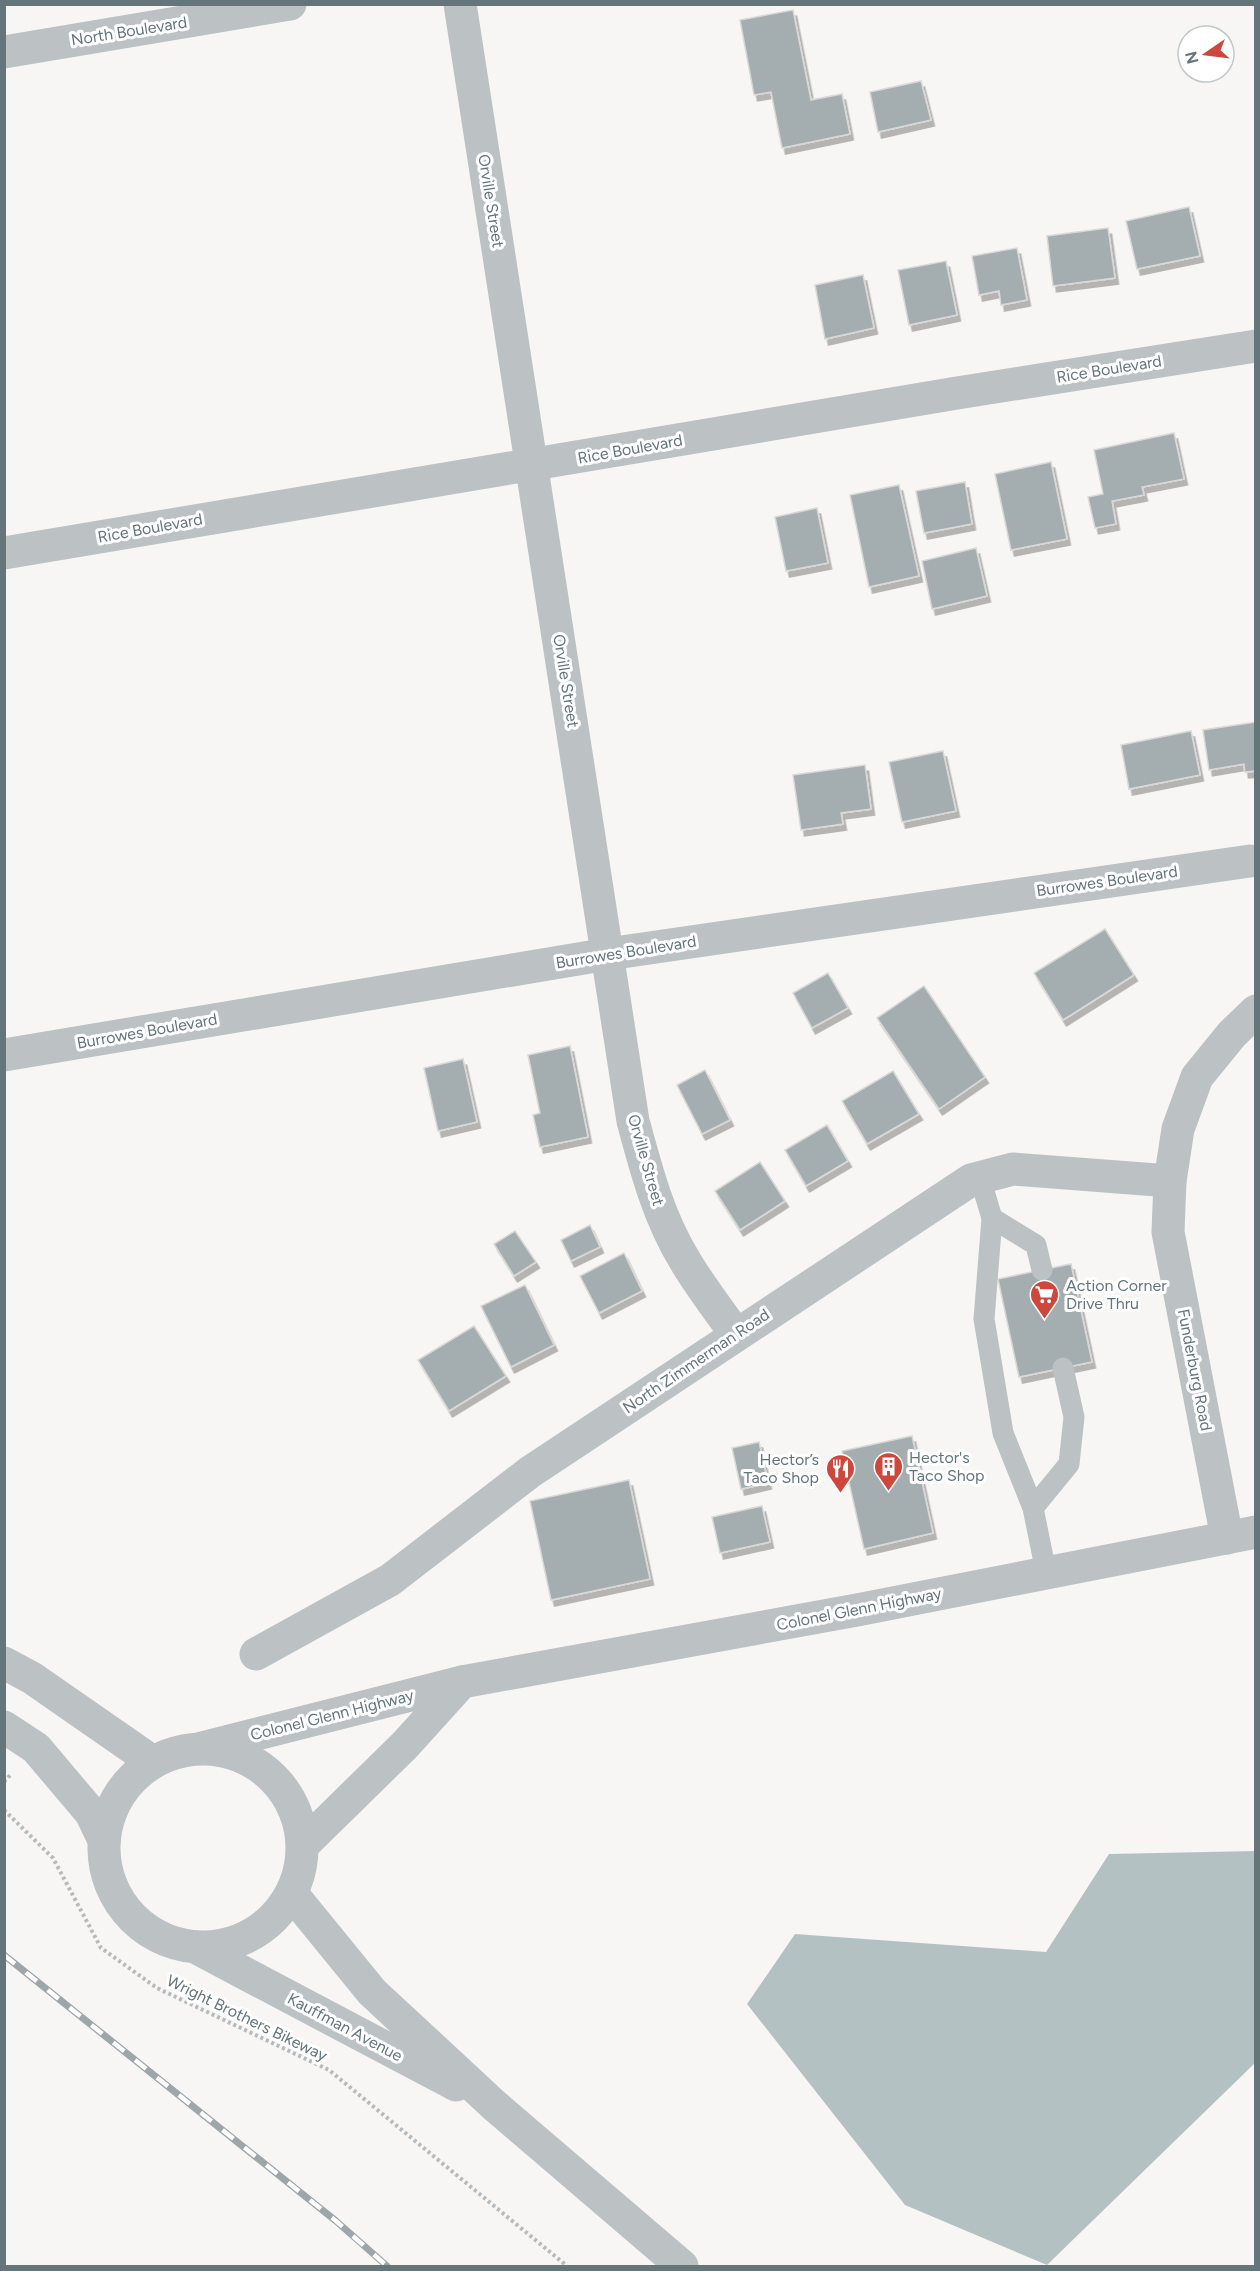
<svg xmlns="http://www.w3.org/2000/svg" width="1260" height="2271" font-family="Figtree,sans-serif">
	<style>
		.water { fill: #b4c1c3 }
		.building { fill: #a4adb0; stroke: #d8d8d6; stroke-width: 1.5; filter: url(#shadow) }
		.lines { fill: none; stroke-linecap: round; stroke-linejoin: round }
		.path { stroke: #b6babc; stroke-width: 4; stroke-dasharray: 3 3; stroke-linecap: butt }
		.service { stroke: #bcc1c3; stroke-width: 21 }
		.minor { stroke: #bcc1c3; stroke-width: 33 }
		.tertiary { stroke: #bcc1c3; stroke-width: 33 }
		.rail-casing { stroke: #9ea6a9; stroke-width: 7 }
		.rail { stroke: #fff; stroke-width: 4.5; stroke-dasharray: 14; stroke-linecap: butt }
		.labels { text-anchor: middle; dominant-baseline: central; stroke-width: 6; stroke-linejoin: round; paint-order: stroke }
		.street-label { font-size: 16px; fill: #65767b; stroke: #fff }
		.poi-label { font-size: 16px; fill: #65767b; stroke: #fff; text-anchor: start }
	</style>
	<defs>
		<filter id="shadow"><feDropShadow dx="3.5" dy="6" stdDeviation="0" flood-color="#0004"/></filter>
	</defs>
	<rect width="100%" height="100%" fill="#f7f6f4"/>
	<polygon class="water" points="1255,1851 1255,2063 1047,2265 905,2205 747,2004 795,1934 1046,1952 1109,1854"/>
	<g class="building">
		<polygon points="793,10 811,100 842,94 850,134 782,148 771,92 754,95 740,20"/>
		<polygon points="921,81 931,120 878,132 870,92"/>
		<polygon points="1189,207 1200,256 1137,269 1126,221"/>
		<polygon points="1108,228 1115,278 1053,286 1047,236"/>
		<polygon points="1017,248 1027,300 1001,305 999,291 979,295 972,256"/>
		<polygon points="946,261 957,315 909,325 898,270"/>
		<polygon points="863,275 874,328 825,339 815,285"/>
		<polygon points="1174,433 1184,479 1142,487 1144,495 1112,501 1116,524 1095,528 1088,497 1103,494 1094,450"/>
		<polygon points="1051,462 1067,539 1011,550 995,474"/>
		<polygon points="965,482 972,524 924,533 916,491"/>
		<polygon points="899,485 919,576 869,587 850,495"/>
		<polygon points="817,508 828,563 786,571 775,517"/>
		<polygon points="976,548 987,596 932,609 922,561"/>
		<polygon points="1256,722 1256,771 1245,772 1244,764 1209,770 1203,730"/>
		<polygon points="1191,731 1200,775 1129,789 1121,745"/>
		<polygon points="943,751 956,811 902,822 889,762"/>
		<polygon points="865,765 871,809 841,813 843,824 801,830 793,775"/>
		<polygon points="1105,929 1134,975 1063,1020 1034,973"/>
		<polygon points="828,973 848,1008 812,1028 793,993"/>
		<polygon points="924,986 985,1077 939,1109 877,1018"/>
		<polygon points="570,1046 588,1137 540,1147 533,1115 540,1113 528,1055"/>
		<polygon points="463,1059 477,1122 438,1131 424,1068"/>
		<polygon points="705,1070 730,1120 702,1134 677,1085"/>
		<polygon points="893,1071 919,1114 867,1144 842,1101"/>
		<polygon points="827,1125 848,1161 806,1186 785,1150"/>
		<polygon points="760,1162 785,1201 740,1230 715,1191"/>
		<polygon points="590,1225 600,1247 571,1261 561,1240"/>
		<polygon points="515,1231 536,1262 514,1276 494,1244"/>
		<polygon points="624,1253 642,1291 599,1313 580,1276"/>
		<polygon points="1071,1264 1092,1362 1019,1377 998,1279"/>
		<polygon points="525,1285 554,1345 511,1367 481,1306"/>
		<polygon points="474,1326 506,1376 449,1411 418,1360"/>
		<polygon points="912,1436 933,1533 864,1549 842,1451"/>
		<polygon points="759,1442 768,1483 741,1489 732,1448"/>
		<polygon points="629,1480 650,1579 551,1600 530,1501"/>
		<polygon points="762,1506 770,1542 720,1553 712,1517"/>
	</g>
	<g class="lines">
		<g class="path">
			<polyline points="4,1782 12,1773"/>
			<polyline points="4,1810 53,1858 101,1948 157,1988 329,2070 567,2266"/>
		</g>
		<g class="service">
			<polyline points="980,1178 992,1218 984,1319 1003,1433 1033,1508 1046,1572"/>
			<polyline points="992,1218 1036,1245 1042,1270"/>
			<polyline points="1033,1508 1069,1464 1074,1417 1063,1368"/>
		</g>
		<g class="minor">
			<path d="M460 4 633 1121C646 1169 658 1216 684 1259 699 1285 719 1310 736 1335"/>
			<polyline points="4,52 290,4"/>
			<polyline points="4,553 957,393 1256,346"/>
			<polyline points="4,1055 608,954 1250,861"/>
			<polyline points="256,1654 390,1580 530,1472 971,1180 1013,1169 1170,1181"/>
		</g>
		<g class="tertiary">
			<polyline points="1227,1538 1168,1232 1170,1181 1178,1129 1197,1077 1232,1034 1256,1011"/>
			<polyline points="4,1663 32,1678 153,1762"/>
			<polyline points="4,1727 36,1748 91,1813 104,1840"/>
			<polyline points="202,1748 462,1682 857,1610 1256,1532"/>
			<circle cx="203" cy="1848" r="99"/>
			<polyline points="303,1845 405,1745 462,1682"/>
			<polyline points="292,1894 372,1992 495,2106 682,2266"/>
			<polyline points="195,1947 456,2085"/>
		</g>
		<defs>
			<polyline id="rail" points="4,1955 336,2221 387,2266"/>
		</defs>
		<use href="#rail" class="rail-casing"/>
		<use href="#rail" class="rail"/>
	</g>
	<defs>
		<symbol id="supermarket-pin" viewBox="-11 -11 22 30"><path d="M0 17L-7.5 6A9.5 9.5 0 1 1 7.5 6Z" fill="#cf463c" stroke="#fff"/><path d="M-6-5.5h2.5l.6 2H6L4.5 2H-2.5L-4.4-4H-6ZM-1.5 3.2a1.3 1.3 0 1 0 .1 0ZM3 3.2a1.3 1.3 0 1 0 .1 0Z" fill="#fff"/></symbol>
		<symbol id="building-pin" viewBox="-11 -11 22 30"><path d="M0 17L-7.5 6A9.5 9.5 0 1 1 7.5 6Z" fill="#cf463c" stroke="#fff"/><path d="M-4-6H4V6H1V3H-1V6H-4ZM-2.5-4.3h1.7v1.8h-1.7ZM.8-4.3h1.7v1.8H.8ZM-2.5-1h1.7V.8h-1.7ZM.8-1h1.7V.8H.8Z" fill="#fff"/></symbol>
		<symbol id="restaurant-pin" viewBox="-11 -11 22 30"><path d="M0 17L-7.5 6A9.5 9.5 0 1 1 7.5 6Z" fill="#cf463c" stroke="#fff"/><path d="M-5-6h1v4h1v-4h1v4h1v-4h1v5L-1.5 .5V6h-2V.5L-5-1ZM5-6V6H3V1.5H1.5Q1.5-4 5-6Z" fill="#fff"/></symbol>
	</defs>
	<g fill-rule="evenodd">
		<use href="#supermarket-pin" x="1028" y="1278" width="33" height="45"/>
		<use href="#building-pin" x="872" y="1450" width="33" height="45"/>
		<use href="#restaurant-pin" x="824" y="1452" width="33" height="45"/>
	</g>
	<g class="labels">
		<g class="street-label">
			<text transform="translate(129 31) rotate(-9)">North Boulevard</text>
			<text transform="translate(491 201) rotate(81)">Orville Street</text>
			<text transform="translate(1109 369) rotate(-9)">Rice Boulevard</text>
			<text transform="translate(630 449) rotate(-10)">Rice Boulevard</text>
			<text transform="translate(150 528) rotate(-10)">Rice Boulevard</text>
			<text transform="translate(566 681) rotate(81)">Orville Street</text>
			<text transform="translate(1107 881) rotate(-8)">Burrowes Boulevard</text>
			<text transform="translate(626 952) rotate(-9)">Burrowes Boulevard</text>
			<text transform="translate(147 1031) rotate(-10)">Burrowes Boulevard</text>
			<text transform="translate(646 1160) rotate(74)">Orville Street</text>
			<text transform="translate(696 1361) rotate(-34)">North Zimmerman Road</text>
			<text transform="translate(1195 1370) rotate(79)">Funderburg Road</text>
			<text transform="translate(859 1609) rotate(-11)">Colonel Glenn Highway</text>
			<text transform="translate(332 1715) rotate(-14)">Colonel Glenn Highway</text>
			<text transform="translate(247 2018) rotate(26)">Wright Brothers Bikeway</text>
			<text transform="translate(345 2027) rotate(28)">Kauffman Avenue</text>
		</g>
		<g class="poi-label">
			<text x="1066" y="1285">Action Corner<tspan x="1066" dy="18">Drive Thru</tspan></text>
			<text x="909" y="1457">Hector's<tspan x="909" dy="18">Taco Shop</tspan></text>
			<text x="819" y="1459" text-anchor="end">Hector’s<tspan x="819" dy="18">Taco Shop</tspan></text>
		</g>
	</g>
	<rect width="1260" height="2271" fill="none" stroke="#65767b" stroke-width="12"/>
	<g transform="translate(1206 54) rotate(256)"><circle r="28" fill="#ffffff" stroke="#c1c8ca" stroke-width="1.5"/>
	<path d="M0-4.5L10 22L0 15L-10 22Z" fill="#cf463c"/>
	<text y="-9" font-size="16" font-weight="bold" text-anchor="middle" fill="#65767b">N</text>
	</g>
</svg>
